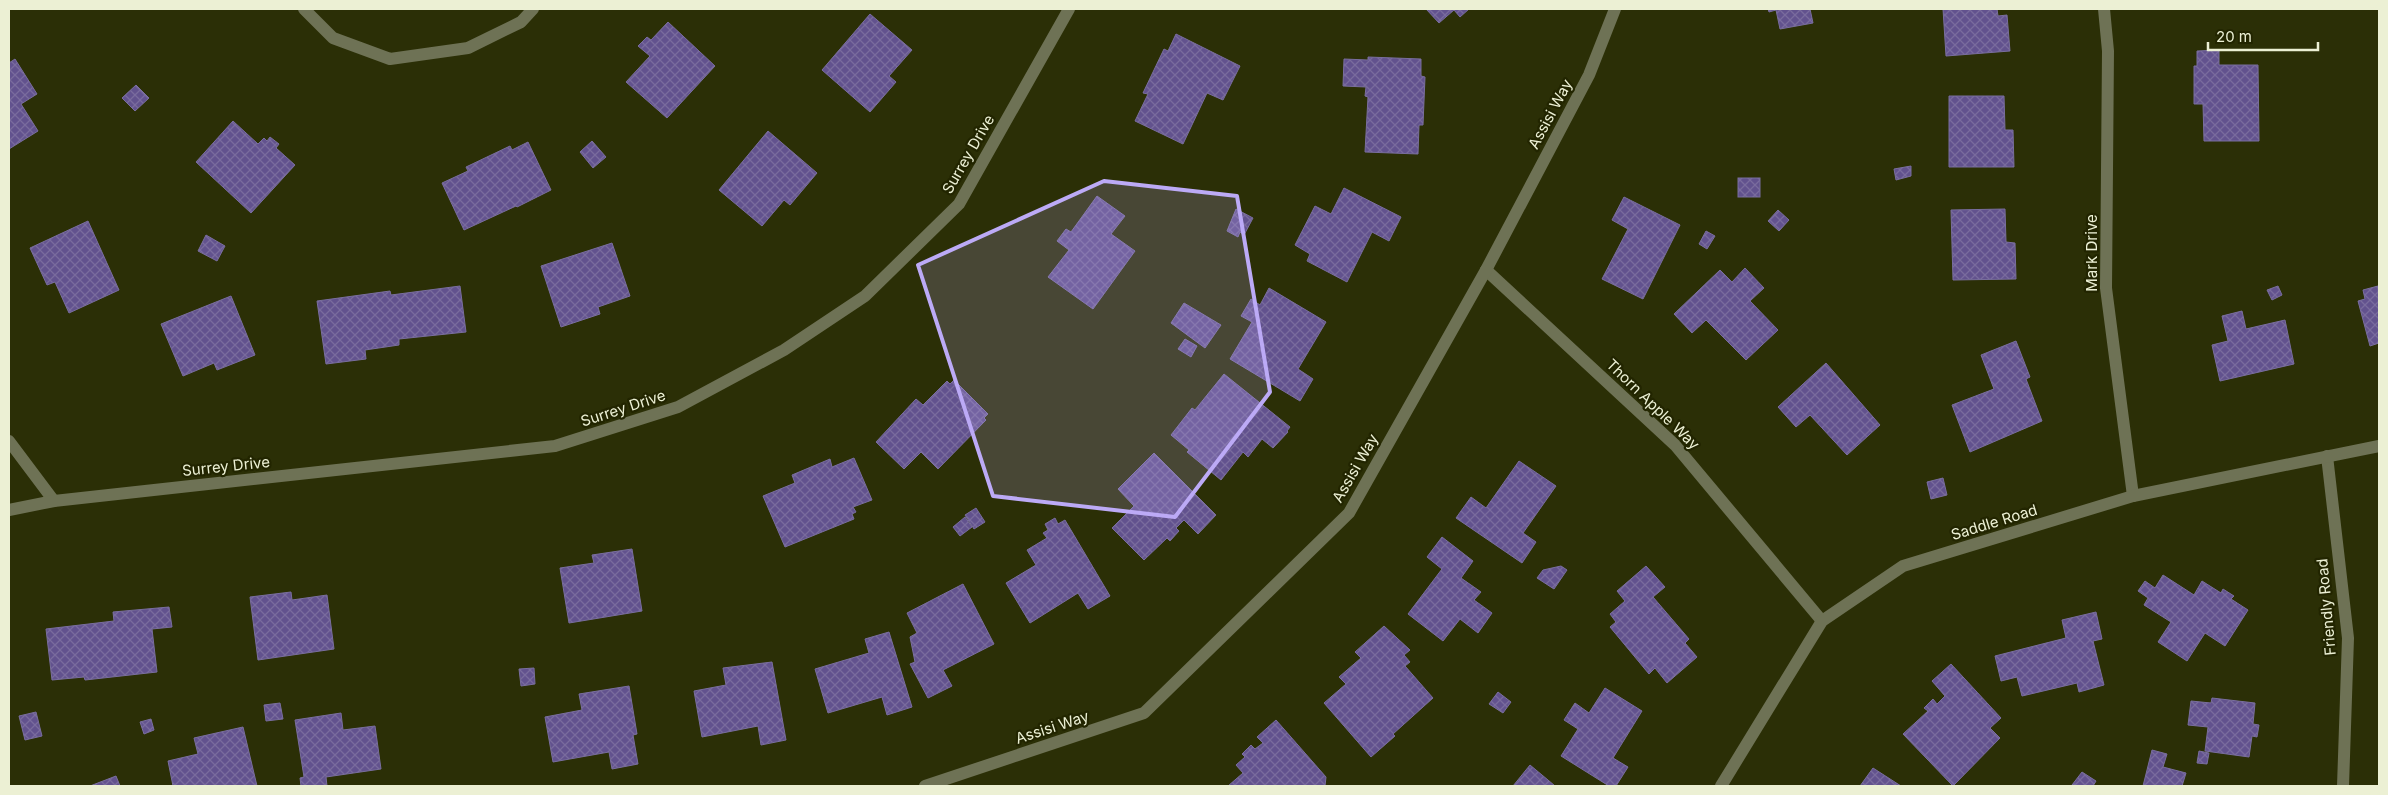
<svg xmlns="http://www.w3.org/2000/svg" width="2388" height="795" font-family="Inter,sans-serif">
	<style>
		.building { fill: url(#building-cross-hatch); stroke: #796e9e }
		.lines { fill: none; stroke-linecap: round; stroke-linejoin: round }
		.minor { stroke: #6e7255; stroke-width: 12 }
		.marked { fill: #bcaaf6; fill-opacity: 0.2; stroke: #bcaaf6; stroke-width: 4; stroke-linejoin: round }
		.labels { text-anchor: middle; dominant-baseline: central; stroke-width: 4.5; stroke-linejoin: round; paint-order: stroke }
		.street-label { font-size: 15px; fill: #ecf0d4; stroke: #222500 }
	</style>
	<defs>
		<pattern id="building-cross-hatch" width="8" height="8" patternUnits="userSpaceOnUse" patternTransform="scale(1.25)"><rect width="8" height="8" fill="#62528e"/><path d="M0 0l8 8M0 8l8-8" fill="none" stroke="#796b9d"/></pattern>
	</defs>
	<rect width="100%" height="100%" fill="#2b2f06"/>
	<g class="building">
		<polygon points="1426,9 1469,9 1460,17 1454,10 1439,23"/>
		<polygon points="1768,9 1810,9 1813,23 1780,29 1776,10 1769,12"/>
		<polygon points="1943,9 1997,9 1998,16 2007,15 2010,51 1946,56"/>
		<polygon points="870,14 912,50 889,76 896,82 870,112 822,70"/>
		<polygon points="668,22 715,66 667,118 626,82 650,56 638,46 647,37 651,40"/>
		<polygon points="1176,34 1240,66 1223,100 1207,93 1183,144 1135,121 1148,94 1143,93 1164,49 1168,51"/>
		<polygon points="2219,50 2219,65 2258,65 2259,141 2204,141 2203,104 2194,104 2194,66 2197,66 2197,51"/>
		<polygon points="1368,57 1421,59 1421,76 1425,77 1423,125 1419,125 1418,154 1365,152 1368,97 1365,96 1366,87 1343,86 1344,59 1368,60"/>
		<polygon points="15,59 37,94 21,104 38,131 9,149 9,63"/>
		<polygon points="136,85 149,98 135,111 122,98"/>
		<polygon points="1949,96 2004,96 2005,130 2013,130 2014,167 1949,167"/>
		<polygon points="233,121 258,144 264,138 267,141 270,137 279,144 276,148 295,165 251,213 196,162"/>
		<polygon points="768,131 817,173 790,205 784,200 762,226 719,190"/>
		<polygon points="592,141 606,157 593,168 580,152"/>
		<polygon points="528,142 551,190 517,207 516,206 464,230 442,183 468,171 466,167 510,146 512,150"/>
		<polygon points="1911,166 1911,176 1896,180 1894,169"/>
		<rect x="1738" y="178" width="22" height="19"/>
		<polygon points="1344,188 1401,217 1389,241 1372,232 1347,282 1307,261 1310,254 1295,245 1315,206 1331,214"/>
		<polygon points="1097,196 1125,216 1111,234 1135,251 1093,309 1048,277 1069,250 1057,241 1066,229 1071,232"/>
		<polygon points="1624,197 1680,225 1643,299 1602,279 1628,229 1612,220"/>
		<polygon points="1236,209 1253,218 1244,235 1240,232 1238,237 1227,231"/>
		<polygon points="2005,209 2006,242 2015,243 2016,279 1953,280 1951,210"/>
		<polygon points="1778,210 1789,220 1779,231 1768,221"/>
		<polygon points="88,221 119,290 69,313 55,282 47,285 30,248"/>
		<polygon points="1706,231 1715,236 1707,249 1699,244"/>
		<polygon points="206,235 225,246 217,261 198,251"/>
		<polygon points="612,243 630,296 598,307 600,314 561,327 541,266"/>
		<polygon points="1745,268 1764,288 1750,301 1778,330 1746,360 1706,320 1692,333 1674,314 1720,270 1732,282"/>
		<polygon points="460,286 466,332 399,339 399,345 365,350 366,359 326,364 317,301 390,291 391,295"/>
		<polygon points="2278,286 2282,295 2272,300 2267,290"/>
		<polygon points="2378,286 2379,343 2370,346 2358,301 2365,299 2363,290"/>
		<polygon points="1269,288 1326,322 1298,369 1313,379 1300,401 1230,359 1252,322 1241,316 1251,299 1260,305"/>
		<polygon points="231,296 255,355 217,370 214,363 183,376 161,324"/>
		<polygon points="1184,303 1221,325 1205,348 1171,323"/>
		<polygon points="2242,311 2246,329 2285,320 2294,364 2220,381 2212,345 2228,341 2222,316"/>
		<polygon points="1185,339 1197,346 1191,357 1178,349"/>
		<polygon points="2016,341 2030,377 2026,379 2042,421 1970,452 1952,405 1994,389 1981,355"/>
		<polygon points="1826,363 1880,425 1847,455 1810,415 1796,427 1778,407"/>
		<polygon points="1224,374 1290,427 1287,431 1288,432 1273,448 1262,439 1248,457 1243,452 1221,480 1187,452 1189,450 1171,435 1192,408 1195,410"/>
		<polygon points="954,380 988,414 984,418 986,420 938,469 921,452 904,469 876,442 916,399 923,405 947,381 950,384"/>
		<polygon points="1154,453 1216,515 1198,534 1184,520 1176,528 1179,531 1170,541 1167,538 1144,560 1112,528 1134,506 1118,489"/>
		<polygon points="854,458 872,500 853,507 856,512 852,514 854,519 785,547 763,496 795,483 792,475 830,459 832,467"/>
		<polygon points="1519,461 1556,486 1523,533 1536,542 1522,563 1456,518 1471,497 1486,508"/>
		<polygon points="1943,478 1947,495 1931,499 1927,482"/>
		<polygon points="976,508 985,522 974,529 965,515"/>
		<polygon points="965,517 972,527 960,536 953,527"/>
		<polygon points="1055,518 1058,524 1065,520 1110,596 1088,609 1078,593 1030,623 1006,583 1036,565 1027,550 1047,538 1043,533 1048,530 1045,524"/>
		<polygon points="1442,537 1473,561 1461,578 1481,592 1474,600 1492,613 1478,633 1460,619 1443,641 1408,614 1442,569 1427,557"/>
		<polygon points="632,549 642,611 569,623 560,568 594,563 592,555"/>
		<polygon points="1561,566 1567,570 1554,589 1537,578 1543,570"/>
		<polygon points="1646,566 1665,587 1653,597 1689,639 1685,643 1697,657 1667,683 1655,668 1649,674 1610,627 1616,622 1610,614 1625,601 1617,591"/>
		<polygon points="2163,575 2194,595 2202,581 2221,593 2223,589 2234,596 2231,599 2248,610 2225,646 2205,633 2187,661 2158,642 2171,622 2144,605 2148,598 2138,591 2145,581 2155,588"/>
		<polygon points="963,584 994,644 943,670 952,686 928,698 910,664 915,662 910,637 917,633 907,613"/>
		<polygon points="291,592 292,600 327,595 334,649 258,660 250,597"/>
		<polygon points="169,607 172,627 152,629 157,672 85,680 84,677 52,680 46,629 114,621 113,612"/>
		<polygon points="2096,612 2102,639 2093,641 2104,685 2079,692 2077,683 2022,696 2017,677 2001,681 1995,656 2066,638 2062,620"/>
		<polygon points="1384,626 1410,650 1404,655 1410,662 1405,666 1433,698 1393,734 1395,736 1371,757 1324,703 1346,684 1339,677 1361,658 1355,652"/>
		<polygon points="889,632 912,707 887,715 882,697 828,713 815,669 869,653 865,639"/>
		<polygon points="772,662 786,740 761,745 758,726 702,737 694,691 726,685 723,668"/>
		<polygon points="1951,664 2001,718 1990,728 2000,738 1953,786 1903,734 1928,711 1924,708 1933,699 1937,704 1945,696 1932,681"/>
		<polygon points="534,668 535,684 521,686 519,669"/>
		<polygon points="629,686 637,734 633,735 638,764 612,769 609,752 553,762 545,717 582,710 579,694"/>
		<polygon points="1605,688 1642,711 1613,758 1628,767 1616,786 1609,786 1561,756 1578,729 1564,720 1575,703 1589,713"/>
		<polygon points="1498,692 1511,702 1503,713 1489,704"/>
		<polygon points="2212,698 2255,703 2253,724 2259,725 2257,737 2252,736 2249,757 2205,751 2208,727 2188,725 2191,701 2211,703"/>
		<polygon points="280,703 283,719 266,721 264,705"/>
		<polygon points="36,712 42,736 25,740 19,716"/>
		<polygon points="341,713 343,730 375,726 381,769 326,777 327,786 301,786 300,778 304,777 295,720"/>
		<polygon points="151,719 154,730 144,734 140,722"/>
		<polygon points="1276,720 1326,777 1325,786 1228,786 1243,773 1236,765 1245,757 1242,754 1251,745 1255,749 1263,743 1257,737"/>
		<polygon points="243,727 257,786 173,786 168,761 198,754 194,738"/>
		<polygon points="2152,750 2167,754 2163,767 2186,773 2182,786 2143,786"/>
		<polygon points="2199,751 2209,753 2207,764 2197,763"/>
		<polygon points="1530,765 1548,780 1555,786 1513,786"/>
		<polygon points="1873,768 1901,786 1860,786"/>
		<polygon points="2082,772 2096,781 2093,786 2072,785"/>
		<polygon points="116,776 120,786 90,786"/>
	</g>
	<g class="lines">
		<g class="minor">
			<polyline points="304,9 333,38 390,59 468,48 521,22 533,9"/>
			<polyline points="2104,9 2108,51 2106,288 2133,496"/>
			<polyline points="1486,270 1675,445 1822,621"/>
			<polyline points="9,441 54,501"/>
			<polyline points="2327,456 2348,638 2343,786"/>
			<polyline points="9,510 54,501 555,446 678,407 784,350 865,296 959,204 1069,9"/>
			<polyline points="925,786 1144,713 1349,513 1486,270 1589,75 1615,9"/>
			<polyline points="1721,786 1822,621 1903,566 2133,496 2379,446"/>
		</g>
	</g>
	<path class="marked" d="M1104 181 1237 196 1270 392 1175 517 993 496 918 265Z"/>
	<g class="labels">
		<g class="street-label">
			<text transform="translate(1550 114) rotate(-62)">Assisi Way</text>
			<text transform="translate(968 154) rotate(-60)">Surrey Drive</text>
			<text transform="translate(2091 253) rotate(-90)">Mark Drive</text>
			<text transform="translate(1653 404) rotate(44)">Thorn Apple Way</text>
			<text transform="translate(623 408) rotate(-18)">Surrey Drive</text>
			<text transform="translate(226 466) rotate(-6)">Surrey Drive</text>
			<text transform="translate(1355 468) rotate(-60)">Assisi Way</text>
			<text transform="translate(1994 522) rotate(-17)">Saddle Road</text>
			<text transform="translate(2326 607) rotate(-95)">Friendly Road</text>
			<text transform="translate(1052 727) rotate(-18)">Assisi Way</text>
		</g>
	</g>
	<rect width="2388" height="795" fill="none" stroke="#ecf0d4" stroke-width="20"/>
	<path d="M2208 42v8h110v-8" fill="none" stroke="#ecf0d4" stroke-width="2.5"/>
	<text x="2216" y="42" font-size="15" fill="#ecf0d4" stroke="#222500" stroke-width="4" paint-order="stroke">20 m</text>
</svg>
